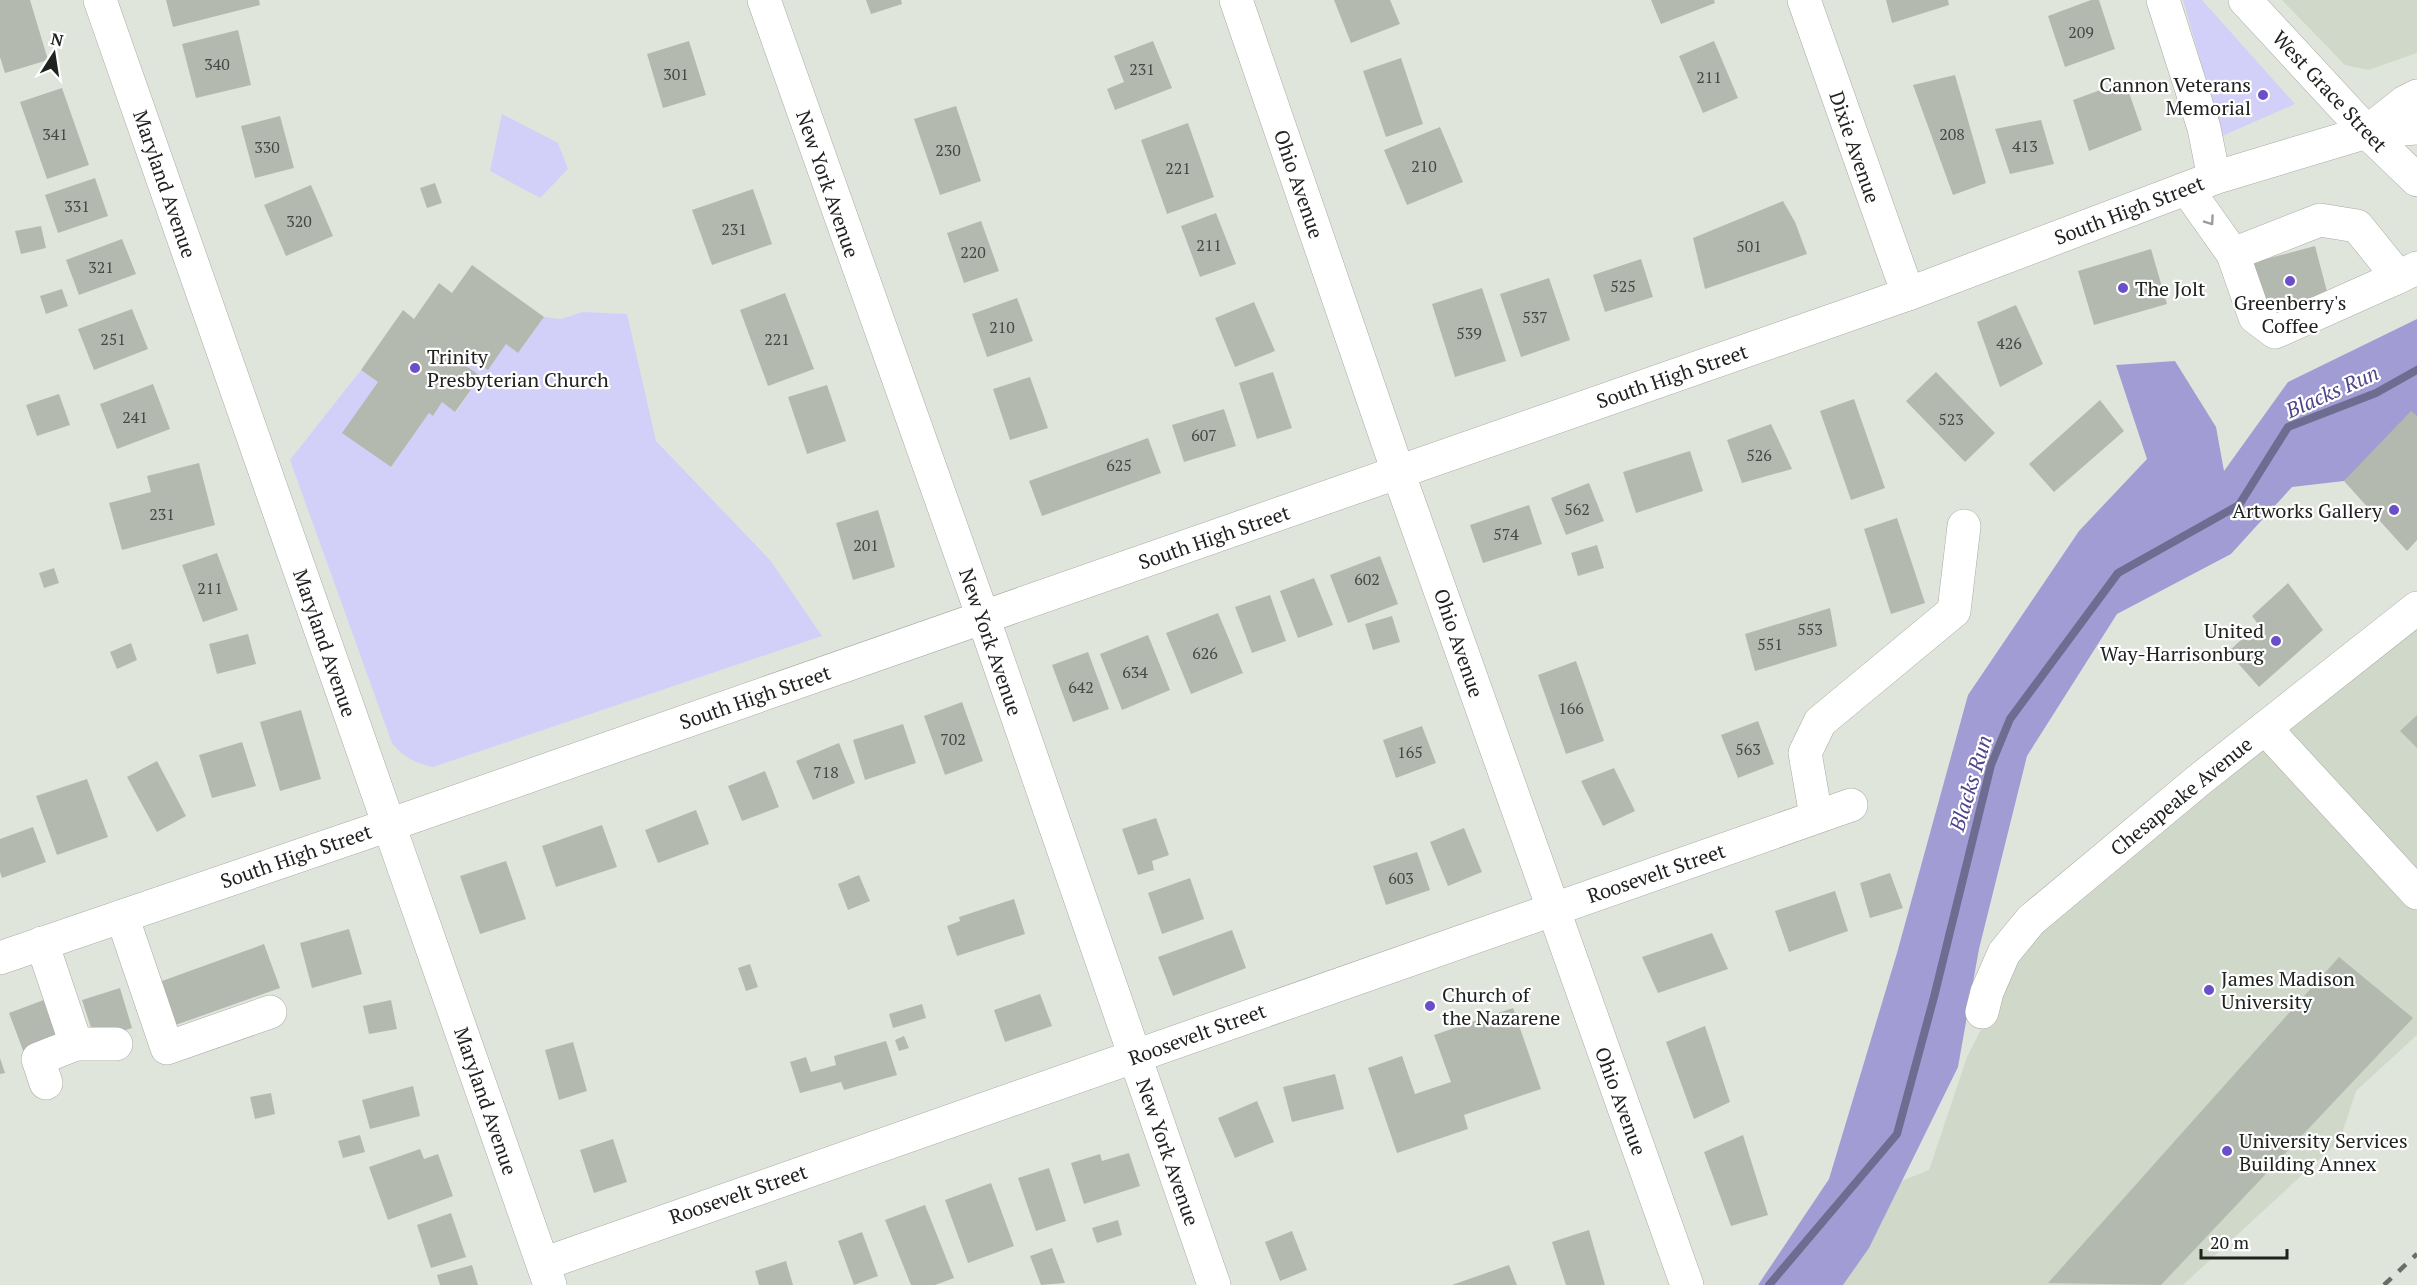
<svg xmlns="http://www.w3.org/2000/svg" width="2417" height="1285" font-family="'PT Serif',serif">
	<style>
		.built { fill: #d0d8ca }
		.green { fill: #d2cff8 }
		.forest { fill: #a29cd4 }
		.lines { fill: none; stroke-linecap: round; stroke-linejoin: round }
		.stream { stroke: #6f6c91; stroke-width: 8 }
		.building { fill: #b4b9b0 }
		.minor-casing { stroke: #a7aba3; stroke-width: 34 }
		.major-casing { stroke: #a7aba3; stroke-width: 34 }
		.minor { stroke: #fff; stroke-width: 33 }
		.major { stroke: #fff; stroke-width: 33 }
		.rail { stroke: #696c67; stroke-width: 4.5; stroke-dasharray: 10 10; stroke-linecap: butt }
		.oneway { stroke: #9b9c9a }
		.poi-dot { fill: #6a4fc8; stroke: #fff; stroke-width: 2 }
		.labels { text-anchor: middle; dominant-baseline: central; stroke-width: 4.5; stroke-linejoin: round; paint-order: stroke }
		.number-label { font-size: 16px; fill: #454843 }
		.poi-label { font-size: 20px; fill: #20221f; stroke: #fff; text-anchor: start }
		.street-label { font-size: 20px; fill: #20221f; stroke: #fff }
		.water-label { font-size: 21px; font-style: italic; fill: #50448a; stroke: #fff }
	</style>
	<rect width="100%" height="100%" fill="#e0e5dc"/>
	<g class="built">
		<polygon points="2282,0 2417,0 2417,53 2368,70 2345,65"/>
		<polygon points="2417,621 2417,1035 2356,1091 2340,1140 2183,1285 1797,1285 1871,1193 1929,1170 1967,1057 2024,945"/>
	</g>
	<g class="green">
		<polygon points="2183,0 2202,0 2295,104 2222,136"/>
		<polygon points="502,114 558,143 568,169 540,198 490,171"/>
		<path d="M583 312 627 314 656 441 770 560 822 636 433 767C415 763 403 757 392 743L290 460 361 370 378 382 343 433 391 467 429 413 433 416 442 402 456 412 480 377 466 366 471 358 506 344 518 353 544 317 561 319Z"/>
	</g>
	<polygon class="forest" points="2417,319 2417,416 2344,481 2292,487 2231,554 2117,614 2027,756 1979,949 1958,1067 1869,1248 1843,1285 1758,1285 1829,1179 1897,953 1968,695 2079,531 2147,459 2116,365 2175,361 2216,427 2224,471 2288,382"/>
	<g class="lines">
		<polyline class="stream" points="1769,1285 1897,1134 1934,997 1991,765 2010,719 2118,573 2239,505 2288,427 2376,393 2417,370"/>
	</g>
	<g class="building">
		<polygon points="0,0 30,0 48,60 5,73 0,57"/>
		<polygon points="166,0 259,0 260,5 173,27"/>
		<polygon points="866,0 901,0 902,4 871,14"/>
		<polygon points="1334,0 1390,0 1400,24 1351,43"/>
		<polygon points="1651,0 1714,0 1715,3 1661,24"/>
		<polygon points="1886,0 1948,0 1949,5 1892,23"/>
		<polygon points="2091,0 2099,0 2115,49 2065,67 2048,16"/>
		<polygon points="238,30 251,85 196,98 182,44"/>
		<polygon points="689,41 706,95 663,108 647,54"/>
		<polygon points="1153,41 1172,88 1115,110 1107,89 1124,82 1114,56"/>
		<polygon points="1714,41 1738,98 1703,113 1679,56"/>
		<polygon points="1401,58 1423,124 1386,137 1363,71"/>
		<polygon points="1955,75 1986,183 1953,195 1913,85"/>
		<polygon points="2125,81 2142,130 2089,151 2073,100"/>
		<polygon points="62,88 89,165 47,179 20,102"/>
		<polygon points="956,106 981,181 940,195 914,119"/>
		<polygon points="280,116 294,168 255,178 241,126"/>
		<polygon points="2041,120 2054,164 2010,174 1995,129"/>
		<polygon points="1188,123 1214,197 1167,214 1141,140"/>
		<polygon points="1440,127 1463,182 1407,205 1384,150"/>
		<polygon points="95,178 108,216 58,233 45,195"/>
		<polygon points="435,183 442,203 427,208 420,188"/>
		<polygon points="311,185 333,236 286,256 264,205"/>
		<polygon points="753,189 772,244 712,265 692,210"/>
		<polygon points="1783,201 1795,222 1807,254 1705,289 1693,238"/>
		<polygon points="1216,213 1236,264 1200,277 1181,226"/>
		<polygon points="981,221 999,271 964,283 947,233"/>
		<polygon points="41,226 46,248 21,254 15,231"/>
		<polygon points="122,239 136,274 79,295 66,260"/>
		<polygon points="2315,246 2329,299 2265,317 2251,263"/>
		<polygon points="2151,249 2167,304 2094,325 2078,271"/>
		<polygon points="1641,259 1653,297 1605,312 1593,275"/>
		<polygon points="472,265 544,317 518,353 506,344 488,370 471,358 466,366 481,376 455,412 442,402 433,416 429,413 391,467 342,433 378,382 361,370 403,310 414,319 439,283 452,293"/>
		<polygon points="1549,278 1570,340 1521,357 1500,294"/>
		<polygon points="1482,288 1506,361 1455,377 1432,304"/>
		<polygon points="62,289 68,306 46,314 40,296"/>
		<polygon points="785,293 814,369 768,386 740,310"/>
		<polygon points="1017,298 1033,341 987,357 972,314"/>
		<polygon points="1254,302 1275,351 1235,367 1215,318"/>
		<polygon points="2016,305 2043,364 2000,387 1977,322"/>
		<polygon points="132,309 148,349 94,370 78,329"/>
		<polygon points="1273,372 1292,428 1257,439 1239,383"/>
		<polygon points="1936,372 1995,433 1965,462 1906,401"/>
		<polygon points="1030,377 1048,428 1010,440 993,389"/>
		<polygon points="153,384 170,429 117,449 100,404"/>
		<polygon points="827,385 846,441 807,454 788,397"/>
		<polygon points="59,394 70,425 37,436 26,405"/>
		<polygon points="1854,399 1885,488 1851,500 1820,411"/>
		<polygon points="2100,400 2124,431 2054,492 2029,464"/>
		<polygon points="1224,409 1236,446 1184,462 1172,425"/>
		<polygon points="2411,411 2417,416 2417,540 2407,551 2344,481"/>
		<polygon points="1771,424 1792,469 1742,483 1727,440"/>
		<polygon points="1148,438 1161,473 1042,516 1029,481"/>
		<polygon points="1690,451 1703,491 1636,513 1623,472"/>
		<polygon points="199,463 215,525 122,550 109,503 151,492 147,476"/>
		<polygon points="1589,483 1604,521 1566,535 1551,498"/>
		<polygon points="1529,505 1542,544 1483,563 1470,525"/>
		<polygon points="878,510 895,567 853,580 836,523"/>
		<polygon points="1897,518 1925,603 1891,614 1864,529"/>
		<polygon points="1597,545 1604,568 1578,576 1571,553"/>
		<polygon points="217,553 238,610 203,622 182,565"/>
		<polygon points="1380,556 1398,604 1348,623 1330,575"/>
		<polygon points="54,568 59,583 44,588 39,573"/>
		<polygon points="1314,578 1333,625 1298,638 1280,591"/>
		<polygon points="2288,583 2323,630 2259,687 2228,652 2258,624 2252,616"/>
		<polygon points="1270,595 1286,641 1252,653 1235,607"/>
		<polygon points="1830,608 1837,646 1755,671 1745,634"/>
		<polygon points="1218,613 1243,673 1191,694 1166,633"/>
		<polygon points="1392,616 1400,642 1373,650 1365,624"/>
		<polygon points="248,634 256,664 217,674 209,644"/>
		<polygon points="1148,635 1170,690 1122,710 1100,654"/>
		<polygon points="131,643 137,660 117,669 110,652"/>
		<polygon points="1088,652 1109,709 1073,722 1052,665"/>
		<polygon points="1576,661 1604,741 1566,754 1538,675"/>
		<polygon points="962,702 983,761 945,775 924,716"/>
		<polygon points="301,710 321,779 280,791 260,722"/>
		<polygon points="2417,715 2417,748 2400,731"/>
		<polygon points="1758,721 1774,764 1738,778 1721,735"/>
		<polygon points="903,724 916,763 865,780 853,740"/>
		<polygon points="1422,726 1436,763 1396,778 1383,740"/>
		<polygon points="242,742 256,786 212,798 199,755"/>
		<polygon points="839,743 855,783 813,800 796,761"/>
		<polygon points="157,761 186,816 157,832 127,777"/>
		<polygon points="1614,768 1635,811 1603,826 1581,781"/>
		<polygon points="765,771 779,807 742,821 728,786"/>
		<polygon points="87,779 108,837 57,855 36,796"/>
		<polygon points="696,810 709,844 658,863 645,830"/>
		<polygon points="1156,818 1169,855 1152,861 1154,870 1138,875 1122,829"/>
		<polygon points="602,825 617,867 556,887 542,846"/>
		<polygon points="33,827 46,862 2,878 0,872 0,839"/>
		<polygon points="1464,828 1482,872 1448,886 1430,842"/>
		<polygon points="1417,852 1430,890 1386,905 1373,866"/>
		<polygon points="506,861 526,919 480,934 460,876"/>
		<polygon points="1890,873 1903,908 1870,918 1860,883"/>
		<polygon points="859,875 870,901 848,910 838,884"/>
		<polygon points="1190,878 1204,919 1162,934 1148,893"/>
		<polygon points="1835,891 1848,931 1789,952 1775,911"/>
		<polygon points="1014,899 1025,934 957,956 947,926 960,921 959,917"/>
		<polygon points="349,929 362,974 312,988 300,943"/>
		<polygon points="1232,930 1246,968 1173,996 1158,957"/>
		<polygon points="1712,933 1728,969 1658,993 1642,957"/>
		<polygon points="264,944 280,988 167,1028 151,985"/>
		<polygon points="2339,957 2413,1018 2161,1285 2048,1283"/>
		<polygon points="750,964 758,987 746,991 738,968"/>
		<polygon points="120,988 132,1028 95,1040 82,1000"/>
		<polygon points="1040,994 1052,1026 1005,1042 994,1010"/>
		<polygon points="49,998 64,1039 24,1053 9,1013"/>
		<polygon points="391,1000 397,1029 369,1034 363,1006"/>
		<polygon points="922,1004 926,1018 893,1028 889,1014"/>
		<polygon points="1513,1008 1541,1089 1464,1115 1468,1129 1397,1153 1368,1068 1402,1056 1415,1094 1451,1082 1434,1035"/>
		<polygon points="1705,1026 1730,1102 1694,1119 1666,1042"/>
		<polygon points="904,1036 909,1048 899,1051 895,1040"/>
		<polygon points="886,1041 897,1075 844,1090 841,1082 800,1093 790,1062 806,1057 811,1072 836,1065 834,1056"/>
		<polygon points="573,1042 587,1091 559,1100 545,1050"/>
		<polygon points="0,1058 5,1073 0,1074"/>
		<polygon points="1335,1074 1344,1109 1292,1122 1283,1087"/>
		<polygon points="413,1086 420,1116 370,1129 362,1100"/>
		<polygon points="271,1093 275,1114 255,1119 250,1097"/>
		<polygon points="1257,1101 1274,1142 1235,1158 1218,1118"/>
		<polygon points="360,1135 365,1152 343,1158 338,1141"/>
		<polygon points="1743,1135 1768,1215 1731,1226 1704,1152"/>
		<polygon points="613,1139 627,1182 594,1193 580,1150"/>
		<polygon points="420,1149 424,1159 438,1154 453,1196 388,1220 369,1167"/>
		<polygon points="1129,1153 1140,1186 1084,1204 1071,1163 1100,1154 1102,1161"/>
		<polygon points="1049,1168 1066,1221 1036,1231 1018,1178"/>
		<polygon points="991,1183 1014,1246 968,1263 945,1200"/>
		<polygon points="925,1205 954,1278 935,1285 911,1285 885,1220"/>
		<polygon points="451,1213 466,1257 431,1268 417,1225"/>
		<polygon points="1118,1220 1122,1235 1097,1243 1092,1228"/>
		<polygon points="1589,1230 1605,1285 1566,1285 1552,1242"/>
		<polygon points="1292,1231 1307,1270 1280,1281 1265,1242"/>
		<polygon points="862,1232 878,1276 854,1285 838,1241"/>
		<polygon points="1052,1248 1065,1283 1041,1285 1030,1256"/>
		<polygon points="786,1261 793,1285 759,1285 755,1271"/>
		<polygon points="472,1265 478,1285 440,1285 437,1275"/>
		<polygon points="1509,1265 1517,1285 1452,1285"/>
	</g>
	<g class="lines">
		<defs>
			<g id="minor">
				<polyline points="100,0 389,825"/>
				<polyline points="764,0 983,617 1214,1285"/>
				<polyline points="1236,0 1398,472 1687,1285"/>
				<polyline points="1804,0 1908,294"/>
				<polyline points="2163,0 2204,128 2214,178"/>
				<polyline points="2245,0 2367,132 2417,180"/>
				<polyline points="2187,189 2233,254 2255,317 2275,332 2394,279"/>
				<polyline points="2233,254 2320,220 2357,226 2391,268 2394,279 2417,268"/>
				<polyline points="2265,728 2417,893"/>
				<polyline points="1816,816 1805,753 1820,722 1954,611 1964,526"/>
				<polyline points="122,916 167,1048 270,1012"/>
				<polyline points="42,943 76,1044 116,1044"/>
				<polyline points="1982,1012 1987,992 2004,953 2031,920 2199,780 2417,608"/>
				<polyline points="46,1083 38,1059 76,1044"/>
				<polyline points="543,1264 1851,805"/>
			</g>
			<g id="major">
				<polyline points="2367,132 2417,128"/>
				<polyline points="389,825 550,1285"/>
				<polyline points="0,958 389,825 1908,294 2214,178 2367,132 2405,102 2417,96"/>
			</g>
		</defs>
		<use href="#minor" class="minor-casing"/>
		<use href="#major" class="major-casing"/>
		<use href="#minor" class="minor"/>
		<use href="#major" class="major"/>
		<polyline class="rail" points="2384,1285 2417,1254"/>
	</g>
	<defs><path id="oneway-chevron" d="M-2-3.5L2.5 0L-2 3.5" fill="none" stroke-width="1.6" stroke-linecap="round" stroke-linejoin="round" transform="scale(1.5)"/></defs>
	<use class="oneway" href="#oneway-chevron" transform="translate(2210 221) rotate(55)"/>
	<g class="poi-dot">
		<circle cx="2263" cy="95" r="6"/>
		<circle cx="2290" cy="281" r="6"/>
		<circle cx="2123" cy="288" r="6"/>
		<circle cx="415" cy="368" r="6"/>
		<circle cx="2394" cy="510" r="6"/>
		<circle cx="2276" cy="641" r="6"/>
		<circle cx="2209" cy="990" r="6"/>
		<circle cx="1430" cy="1006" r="6"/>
		<circle cx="2227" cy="1151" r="6"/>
	</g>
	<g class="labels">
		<g class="number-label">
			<text x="2081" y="32">209</text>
			<text x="217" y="64">340</text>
			<text x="1142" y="69">231</text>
			<text x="676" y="74">301</text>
			<text x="1709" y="77">211</text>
			<text x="55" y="134">341</text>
			<text x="1952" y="134">208</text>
			<text x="2025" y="146">413</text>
			<text x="267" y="147">330</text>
			<text x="948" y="150">230</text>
			<text x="1424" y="166">210</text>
			<text x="1178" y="168">221</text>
			<text x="77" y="206">331</text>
			<text x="299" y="221">320</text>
			<text x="734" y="229">231</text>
			<text x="1209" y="245">211</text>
			<text x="1749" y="246">501</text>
			<text x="973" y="252">220</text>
			<text x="101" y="267">321</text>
			<text x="1623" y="286">525</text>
			<text x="1535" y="317">537</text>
			<text x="1002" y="327">210</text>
			<text x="1469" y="333">539</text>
			<text x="113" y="339">251</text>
			<text x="777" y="339">221</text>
			<text x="2009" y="343">426</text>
			<text x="135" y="417">241</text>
			<text x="1951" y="419">523</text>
			<text x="1204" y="435">607</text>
			<text x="1759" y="455">526</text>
			<text x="1119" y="465">625</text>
			<text x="1577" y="509">562</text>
			<text x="162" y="514">231</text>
			<text x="1506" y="534">574</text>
			<text x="866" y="545">201</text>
			<text x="1367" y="579">602</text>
			<text x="210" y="588">211</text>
			<text x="1810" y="629">553</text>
			<text x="1770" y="644">551</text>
			<text x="1205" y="653">626</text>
			<text x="1135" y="672">634</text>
			<text x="1081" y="687">642</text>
			<text x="1571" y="708">166</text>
			<text x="953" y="739">702</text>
			<text x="1748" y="749">563</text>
			<text x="1410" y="752">165</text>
			<text x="826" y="772">718</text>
			<text x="1401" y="878">603</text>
		</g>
		<g class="poi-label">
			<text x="2251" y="84" text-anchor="end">Cannon Veterans<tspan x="2251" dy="23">Memorial</tspan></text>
			<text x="2135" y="288">The Jolt</text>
			<text x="2290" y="302" text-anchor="middle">Greenberry's<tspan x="2290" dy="23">Coffee</tspan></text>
			<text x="427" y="356">Trinity<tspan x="427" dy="23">Presbyterian Church</tspan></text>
			<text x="2382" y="510" text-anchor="end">Artworks Gallery</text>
			<text x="2264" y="630" text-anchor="end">United<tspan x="2264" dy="23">Way-Harrisonburg</tspan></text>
			<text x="2221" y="978">James Madison<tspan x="2221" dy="23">University</tspan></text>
			<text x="1442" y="994">Church of<tspan x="1442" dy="23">the Nazarene</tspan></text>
			<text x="2239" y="1140">University Services<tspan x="2239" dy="23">Building Annex</tspan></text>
		</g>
		<g class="street-label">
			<text transform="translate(2330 91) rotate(47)">West Grace Street</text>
			<text transform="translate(1855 147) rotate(71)">Dixie Avenue</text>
			<text transform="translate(165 184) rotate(71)">Maryland Avenue</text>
			<text transform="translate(828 184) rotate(71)">New York Avenue</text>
			<text transform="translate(1299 184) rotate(71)">Ohio Avenue</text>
			<text transform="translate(2129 210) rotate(-21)">South High Street</text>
			<text transform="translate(1672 376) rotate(-19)">South High Street</text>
			<text transform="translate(1214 537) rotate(-19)">South High Street</text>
			<text transform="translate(991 642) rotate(71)">New York Avenue</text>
			<text transform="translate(325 643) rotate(71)">Maryland Avenue</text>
			<text transform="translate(1459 643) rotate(71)">Ohio Avenue</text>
			<text transform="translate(755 697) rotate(-19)">South High Street</text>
			<text transform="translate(2181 796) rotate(-39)">Chesapeake Avenue</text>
			<text transform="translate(296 856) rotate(-19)">South High Street</text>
			<text transform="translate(1656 873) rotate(-19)">Roosevelt Street</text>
			<text transform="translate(1197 1034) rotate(-20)">Roosevelt Street</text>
			<text transform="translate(486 1101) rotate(71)">Maryland Avenue</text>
			<text transform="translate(1621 1101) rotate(70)">Ohio Avenue</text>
			<text transform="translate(1168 1152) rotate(71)">New York Avenue</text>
			<text transform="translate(738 1194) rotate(-19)">Roosevelt Street</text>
		</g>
		<g class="water-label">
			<text transform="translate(2332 391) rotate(-24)">Blacks Run</text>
			<text transform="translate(1970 783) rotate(-73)">Blacks Run</text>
		</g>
	</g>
	<g transform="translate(54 54) rotate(12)" stroke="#ffffff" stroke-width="4.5" paint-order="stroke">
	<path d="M0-4.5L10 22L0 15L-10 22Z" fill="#20221f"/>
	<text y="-9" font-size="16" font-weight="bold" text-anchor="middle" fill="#20221f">N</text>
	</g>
	<path d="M2201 1249v9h86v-9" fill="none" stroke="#20221f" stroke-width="3"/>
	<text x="2210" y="1249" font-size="18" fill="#20221f" stroke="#ffffff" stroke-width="4.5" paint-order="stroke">20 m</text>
</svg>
